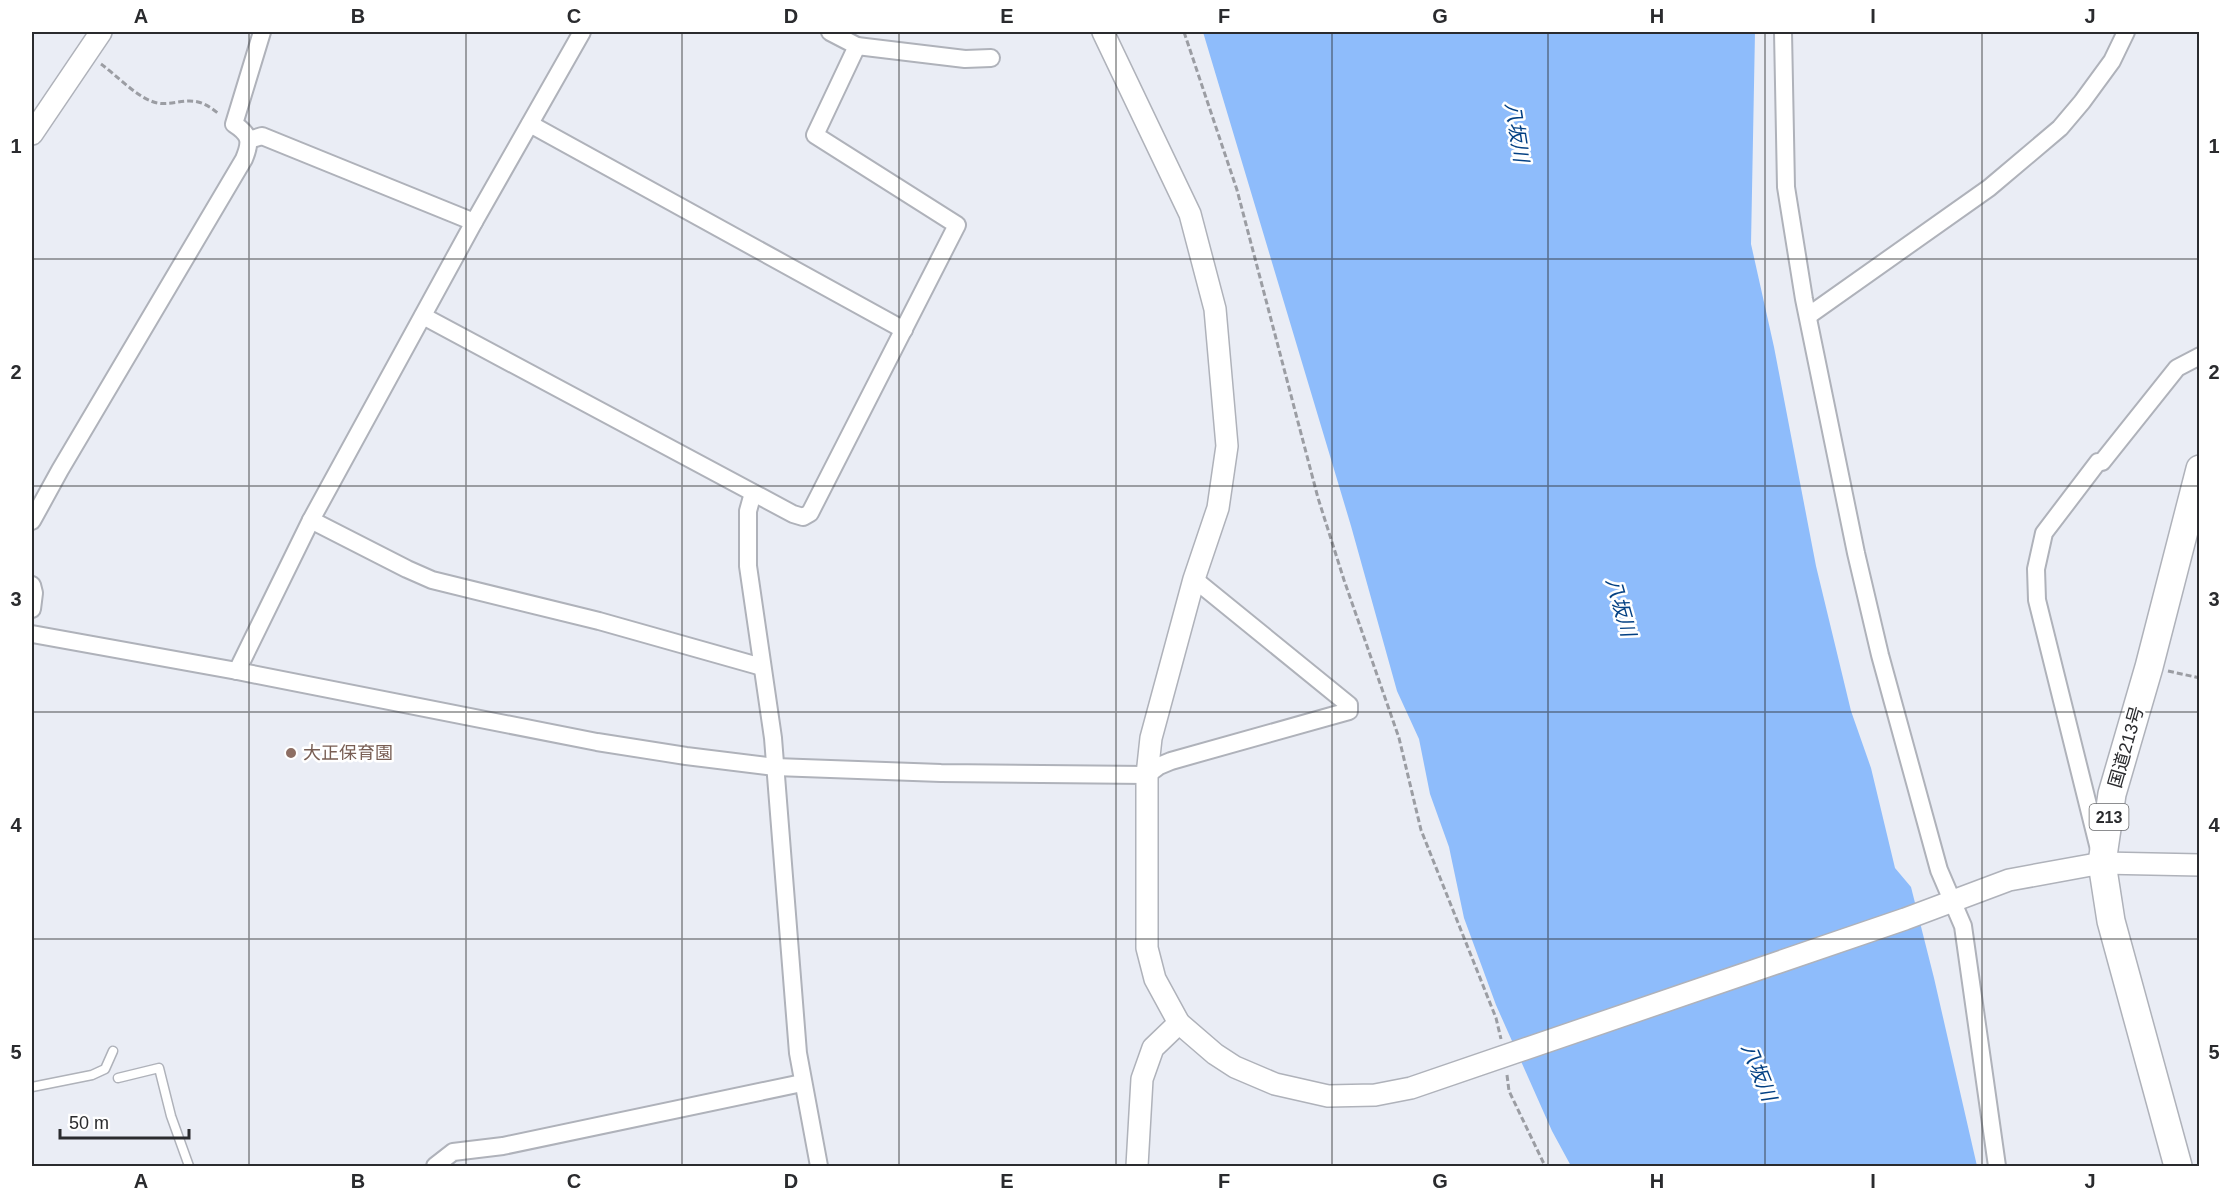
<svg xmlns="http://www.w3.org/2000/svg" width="2231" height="1198" font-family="Arial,'Noto Sans JP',sans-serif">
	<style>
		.water { fill: #8ebcfb }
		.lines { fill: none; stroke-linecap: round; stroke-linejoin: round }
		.service-casing { stroke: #afb2ba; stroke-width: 11 }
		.minor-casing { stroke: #afb2ba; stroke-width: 20 }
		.tertiary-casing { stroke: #afb2ba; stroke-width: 24 }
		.trunk-casing { stroke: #afb2ba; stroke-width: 30 }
		.path { stroke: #9b9da3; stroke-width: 3; stroke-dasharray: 6 3; stroke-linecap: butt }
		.service { stroke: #fff; stroke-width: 8 }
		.minor { stroke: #fff; stroke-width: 16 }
		.tertiary { stroke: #fff; stroke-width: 21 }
		.trunk { stroke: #fff; stroke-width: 27 }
		.grid { fill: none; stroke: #2a2b2e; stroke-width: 1.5; stroke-opacity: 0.55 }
		.education-dot { fill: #8d6e63; stroke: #fff; stroke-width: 2 }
		.labels { text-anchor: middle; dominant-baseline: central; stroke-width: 5; stroke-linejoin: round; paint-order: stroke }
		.shield { fill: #fff; stroke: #6a6b6d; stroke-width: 1.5 }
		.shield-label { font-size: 16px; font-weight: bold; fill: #2a2b2e }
		.street-label { font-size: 18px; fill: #2a2b2e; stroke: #fff }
		.education-label { font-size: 18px; fill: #785e54; stroke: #fff; text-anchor: start }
		.water-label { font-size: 20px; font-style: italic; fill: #034083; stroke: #fff }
		.neatline { fill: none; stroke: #2a2b2e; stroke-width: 2 }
		.grid-label { font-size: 20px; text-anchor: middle; font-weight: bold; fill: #2a2b2e }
	</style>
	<rect width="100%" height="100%" fill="#eaedf5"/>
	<polygon class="water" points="1203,32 1755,32 1751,244 1774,347 1816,566 1851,711 1871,768 1895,868 1911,887 1934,978 1977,1166 1571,1166 1552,1131 1496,1005 1464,918 1449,847 1430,794 1419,739 1397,691 1351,526"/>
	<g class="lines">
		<defs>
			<g id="service">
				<polyline points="118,1078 159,1068 171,1116 189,1166"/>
				<polyline points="32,1087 92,1075 105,1069 113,1051"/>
			</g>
			<g id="minor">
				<polyline points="830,32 857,46 965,59 991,58"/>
				<polyline points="1783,32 1786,187 1804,299 1856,553 1880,655 1939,870 1963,926 1997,1166"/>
				<polyline points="530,124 904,330"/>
				<polyline points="249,140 262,136 474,222"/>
				<polyline points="423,316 793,514 803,517 810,513 957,225 815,135 857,46"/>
				<polyline points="1808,316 1989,188 2060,128 2082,102 2112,61 2126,32"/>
				<polyline points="753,493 748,511 748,566 773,738 798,1053 819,1166"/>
				<polyline points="311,520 407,569 432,580 599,621 762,667"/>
				<path d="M32 521 60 470 244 159C251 142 251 135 234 124L262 32"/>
				<polyline points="32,585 34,593 32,609"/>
				<polyline points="32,634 237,671 597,742 686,756 775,767 941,773 1147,775 1159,766 1171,761 1349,711 1349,705 1194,579"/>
				<polyline points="237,671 311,520 474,222 582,32"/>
				<polyline points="2099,849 2037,600 2036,569 2044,533 2098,462 2102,462 2177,368 2200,356"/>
				<polyline points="435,1166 453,1152 503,1146 802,1083"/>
			</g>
			<g id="tertiary">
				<polyline points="1103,32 1190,214 1215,309 1227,446 1218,508 1194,579 1151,738 1147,775 1147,948 1155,979 1179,1023 1215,1054 1235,1067 1275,1084 1328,1096 1375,1095 1411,1088 1905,919 2009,880 2102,863 2200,865"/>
				<polyline points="32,134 101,32"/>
				<polyline points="1137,1166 1142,1079 1153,1048 1179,1023"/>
			</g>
			<polyline id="trunk" points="2178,1166 2111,921 2102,863 2112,794 2149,667 2200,469"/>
		</defs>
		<use href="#service" class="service-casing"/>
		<use href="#minor" class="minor-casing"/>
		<use href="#tertiary" class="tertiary-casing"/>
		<use href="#trunk" class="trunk-casing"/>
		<g class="path">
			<polyline points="1184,32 1237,190 1318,498 1344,580 1399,738 1421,830 1496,1018 1501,1039"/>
			<path d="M101 64C116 75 135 95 151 101 167 108 182 98 198 102 206 104 213 109 219 114"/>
			<polyline points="2168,671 2200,678"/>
			<polyline points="1507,1075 1509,1091 1545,1166"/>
		</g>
		<use href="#service" class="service"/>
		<use href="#minor" class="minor"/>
		<use href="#tertiary" class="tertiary"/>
		<use href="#trunk" class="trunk"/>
	</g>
	<path class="grid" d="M249 32V1166M466 32V1166M682 32V1166M899 32V1166M1116 32V1166M1332 32V1166M1548 32V1166M1765 32V1166M1982 32V1166M32 259H2200M32 486H2200M32 712H2200M32 939H2200"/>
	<circle class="education-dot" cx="291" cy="753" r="6"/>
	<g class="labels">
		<rect class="shield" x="2089.5" y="804" width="39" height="26" rx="4.5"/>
		<g class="shield-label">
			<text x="2109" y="817">213</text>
		</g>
		<g class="street-label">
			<text transform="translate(2126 747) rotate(-74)">国道213号</text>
		</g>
		<g class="education-label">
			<text x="303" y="753">大正保育園</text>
		</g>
		<g class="water-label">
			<text transform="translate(1517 132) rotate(81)">八坂川</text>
			<text transform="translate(1621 607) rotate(74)">八坂川</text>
			<text transform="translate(1759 1072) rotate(68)">八坂川</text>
		</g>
	</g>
	<rect width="2231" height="1198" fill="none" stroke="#ffffff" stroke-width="66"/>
	<path d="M60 1129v9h129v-9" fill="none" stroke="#2a2b2e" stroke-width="3"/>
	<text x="69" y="1129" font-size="18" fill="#2a2b2e" stroke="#ffffff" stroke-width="4.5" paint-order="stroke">50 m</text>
	<rect x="33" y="33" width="2165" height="1132" class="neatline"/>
	<g class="grid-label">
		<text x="141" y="23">A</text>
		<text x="358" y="23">B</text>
		<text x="574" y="23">C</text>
		<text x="791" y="23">D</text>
		<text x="1007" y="23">E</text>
		<text x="1224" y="23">F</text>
		<text x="1440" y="23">G</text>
		<text x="1657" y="23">H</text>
		<text x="1873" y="23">I</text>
		<text x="2090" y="23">J</text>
		<text x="16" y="153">1</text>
		<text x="2214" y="153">1</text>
		<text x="16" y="379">2</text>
		<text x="2214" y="379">2</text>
		<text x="16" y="606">3</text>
		<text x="2214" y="606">3</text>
		<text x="16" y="832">4</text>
		<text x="2214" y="832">4</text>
		<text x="16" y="1059">5</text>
		<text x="2214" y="1059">5</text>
		<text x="141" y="1188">A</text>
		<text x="358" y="1188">B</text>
		<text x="574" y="1188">C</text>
		<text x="791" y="1188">D</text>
		<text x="1007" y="1188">E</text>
		<text x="1224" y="1188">F</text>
		<text x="1440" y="1188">G</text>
		<text x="1657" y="1188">H</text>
		<text x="1873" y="1188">I</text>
		<text x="2090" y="1188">J</text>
	</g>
</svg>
